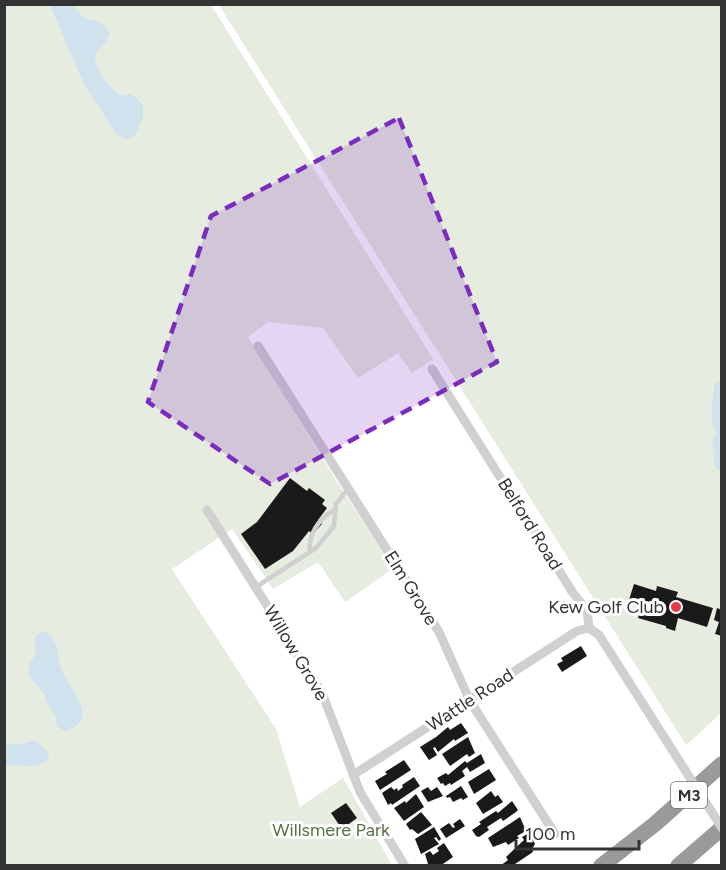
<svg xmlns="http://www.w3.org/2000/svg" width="726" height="870" font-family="Figtree,sans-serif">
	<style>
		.green { fill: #e6ecdf }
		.water { fill: #cfe2ee }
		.building { fill: #1a1a1a }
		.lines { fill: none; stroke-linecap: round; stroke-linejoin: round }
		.lane { stroke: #d0d0d0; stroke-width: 4.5 }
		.street { stroke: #d0d0d0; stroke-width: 9 }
		.highway { stroke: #9a9a9a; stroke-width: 16 }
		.street-bridge { stroke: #d0d0d0; stroke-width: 9 }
		.marked { fill: #7b2cbf; fill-opacity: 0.2; stroke: #7b2cbf; stroke-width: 4.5; stroke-dasharray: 12 8; stroke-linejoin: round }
		.poi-dot { fill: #e63946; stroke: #fff; stroke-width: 2 }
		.labels { text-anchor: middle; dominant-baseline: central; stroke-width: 6; stroke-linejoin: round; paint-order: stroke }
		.shield { fill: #fff; stroke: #707070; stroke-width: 1.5 }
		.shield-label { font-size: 16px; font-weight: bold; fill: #333 }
		.street-label { font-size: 18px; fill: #333; stroke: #fff }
		.poi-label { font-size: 18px; fill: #333; stroke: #fff; text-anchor: end }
		.park-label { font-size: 18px; fill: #56703f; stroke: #fff }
	</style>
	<rect width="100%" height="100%" fill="#fff"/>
	<g class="green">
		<polygon points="5,5 211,5 433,359 412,373 398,353 358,378 323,328 268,322 248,337 336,480 394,568 345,602 318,562 273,589 232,529 172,569 276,729 300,807 343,778 392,865 5,866"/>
		<polygon points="219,5 721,5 722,712 689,743 686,745"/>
	</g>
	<g class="water">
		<path d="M50 5H72L85 19C98 20 104 23 110 34 106 44 96 50 95 57 93 66 112 92 121 95 125 96 126 95 130 94 151 105 143 119 135 136L127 139 117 135 83 82Z"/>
		<path d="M717 382 721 383V472L716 469 713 458 715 451C711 443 711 441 717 433 708 420 714 399 714 384Z"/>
		<path d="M43 631C58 635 57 656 61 668 67 688 103 718 66 731L57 727 55 715 47 703 45 695 29 676V665L36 653 34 640 37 635Z"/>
		<path d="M34 741C41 743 49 752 49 759 37 770 20 764 5 766V744H22Z"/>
	</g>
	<g class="building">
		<polygon points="290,478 307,491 309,488 325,500 322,504 327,508 318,520 322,524 313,534 309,531 293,551 265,569 241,534 257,522"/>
		<polygon points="634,584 656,591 657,586 678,592 676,597 713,608 707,627 678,618 675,631 666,628 666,626 638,618 641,607 628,603"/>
		<polygon points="717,608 722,610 722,636 715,634 719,622 714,620"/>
		<polygon points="581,646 587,656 562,672 557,664 563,661 561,658"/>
		<polygon points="461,723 468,733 455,741 454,739 438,752 435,747 433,748 437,755 429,760 420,747 436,737 448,727 450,730"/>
		<polygon points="468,737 475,753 469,757 467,754 450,766 442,754"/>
		<polygon points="481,754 485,763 470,772 467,767 462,771 465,776 451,785 450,783 445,786 443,783 441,784 437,778 446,773 448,775 465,761 467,763"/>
		<polygon points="404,760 411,770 380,790 375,781 387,774 385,772"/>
		<polygon points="489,769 496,780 474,794 468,782"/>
		<polygon points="414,777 420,786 392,805 391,803 388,805 382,793 391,787 394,790 397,788 398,791 403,787 402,785"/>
		<polygon points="461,786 468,797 463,800 461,798 453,802 450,797 447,798 446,796"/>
		<polygon points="428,787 431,791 437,787 443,796 428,802 421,791"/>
		<polygon points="491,791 495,797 498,795 503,802 483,814 476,803"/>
		<polygon points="416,794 424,807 404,821 394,808 405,801 406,803"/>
		<polygon points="512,801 518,810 516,812 503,821 501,818 487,827 489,830 479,837 476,836 472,830 481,824 479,822 496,811 498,813"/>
		<polygon points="346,803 357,818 342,829 331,813"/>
		<polygon points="421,812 432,825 418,834 412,829 410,830 406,824"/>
		<polygon points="520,817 526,831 517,836 519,838 508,845 506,842 493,847 488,838"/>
		<polygon points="460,819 465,826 446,838 440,829 449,823 453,828 455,827 453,824"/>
		<polygon points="434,827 441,839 439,841 436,837 434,838 439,844 421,854 415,839"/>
		<polygon points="529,833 535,844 532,849 533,852 512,866 500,866 508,860 506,857 524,840 522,837"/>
		<polygon points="444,843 453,857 440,866 428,864 425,854 430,851 433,855 439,851 437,848"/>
	</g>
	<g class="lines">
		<g class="lane">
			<path d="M310 552C308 534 319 518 335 510"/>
			<polyline points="256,587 316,548 334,526 336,504 348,489"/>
		</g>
		<g class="street">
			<polyline points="258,346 439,632 470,701 555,834"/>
			<polyline points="432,369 573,593 587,610 589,628"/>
			<polyline points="207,510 322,693 360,792 405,866"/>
			<polyline points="589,628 599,635 678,759"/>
			<polyline points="353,775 577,631 589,628"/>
		</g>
		<g class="highway">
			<polyline points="601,866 655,824 722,764"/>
			<polyline points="678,866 722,828"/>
		</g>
		<polyline class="street-bridge" points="678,759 722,828"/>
	</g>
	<path class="marked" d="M399 118 497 362 270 484 148 402 211 216Z"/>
	<circle class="poi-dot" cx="676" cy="607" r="6"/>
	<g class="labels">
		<rect class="shield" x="671" y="782" width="36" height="26" rx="4.5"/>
		<g class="shield-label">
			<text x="689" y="795">M3</text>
		</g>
		<g class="street-label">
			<text transform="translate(530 524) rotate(58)">Belford Road</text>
			<text transform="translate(411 588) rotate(58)">Elm Grove</text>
			<text transform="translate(296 653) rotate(59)">Willow Grove</text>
			<text transform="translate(470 700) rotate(-33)">Wattle Road</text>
		</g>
		<g class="poi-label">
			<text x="664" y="607">Kew Golf Club</text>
		</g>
		<g class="park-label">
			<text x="331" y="830">Willsmere Park</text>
		</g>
	</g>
	<rect width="726" height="870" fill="none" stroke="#333333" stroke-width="12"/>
	<path d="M516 840v9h123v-9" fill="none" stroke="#333333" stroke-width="3"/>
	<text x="525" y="840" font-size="18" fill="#333333" stroke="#ffffff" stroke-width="4.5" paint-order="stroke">100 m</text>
</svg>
